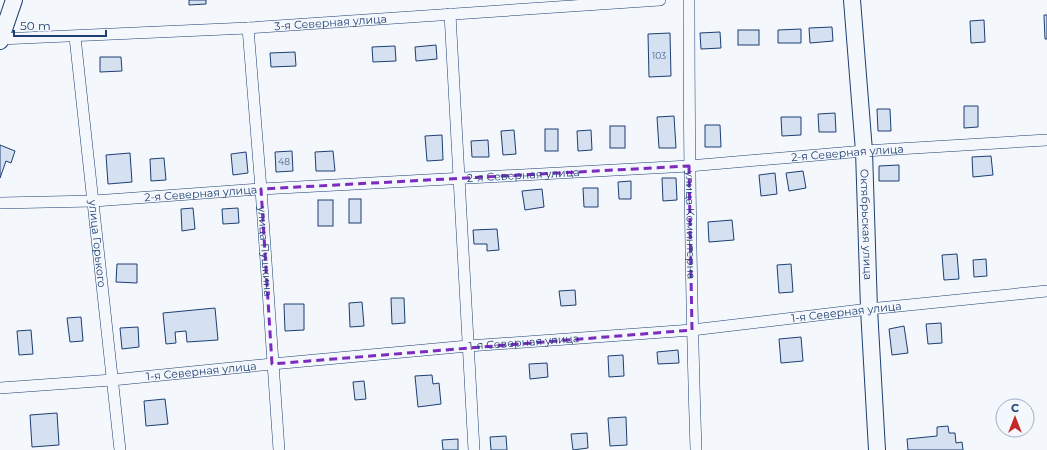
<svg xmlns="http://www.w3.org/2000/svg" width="1047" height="450" font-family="Montserrat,sans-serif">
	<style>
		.building { fill: #d5e0f0; stroke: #1d3f73 }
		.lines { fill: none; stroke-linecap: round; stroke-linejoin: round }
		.street-casing { stroke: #1d3f73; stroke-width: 12 }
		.secondary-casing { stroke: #1d3f73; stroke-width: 18 }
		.street { stroke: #f4f7fb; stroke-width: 11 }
		.secondary { stroke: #f4f7fb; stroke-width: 16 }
		.marked { fill: none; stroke: #7b2cbf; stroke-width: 3; stroke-dasharray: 8 5; stroke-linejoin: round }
		.labels { text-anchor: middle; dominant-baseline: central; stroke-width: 3; stroke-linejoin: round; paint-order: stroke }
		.number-label { font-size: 9px; fill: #4b6792 }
		.street-label { font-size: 11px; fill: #1d3f73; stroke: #f4f7fb }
	</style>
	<rect width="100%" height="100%" fill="#f4f7fb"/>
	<g class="building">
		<polygon points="189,0 206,0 206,4 189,5"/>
		<polygon points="1044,15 1047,15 1047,39 1045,39"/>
		<polygon points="984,20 985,42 971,43 970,21"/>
		<polygon points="832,27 833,41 810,43 809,28"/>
		<polygon points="801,29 801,43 778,43 778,30"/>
		<rect x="738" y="30" width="21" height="15"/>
		<polygon points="720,32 721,48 701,49 700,33"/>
		<polygon points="670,33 671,76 649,77 648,34"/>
		<polygon points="436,45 437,59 416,61 415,47"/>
		<polygon points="395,46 396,61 373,62 372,47"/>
		<polygon points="295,52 296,66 271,67 270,53"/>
		<polygon points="100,57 121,57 122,71 100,72"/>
		<polygon points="964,106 978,106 978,127 964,128"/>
		<polygon points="877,109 890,109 891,131 878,131"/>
		<polygon points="835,113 836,132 819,132 818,114"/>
		<polygon points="674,116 676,148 659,148 657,117"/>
		<polygon points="781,117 801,117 801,135 782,136"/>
		<polygon points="705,125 720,125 721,147 705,147"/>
		<rect x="610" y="126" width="15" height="22"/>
		<rect x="545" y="129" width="13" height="22"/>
		<polygon points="514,130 516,154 503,155 501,131"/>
		<polygon points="591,130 592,150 578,151 577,131"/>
		<polygon points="442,135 443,160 427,161 425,136"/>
		<polygon points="488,140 489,157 472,157 471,141"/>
		<polygon points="0,145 15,151 11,163 6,161 0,178"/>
		<polygon points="292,151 293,171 276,172 275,152"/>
		<polygon points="333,151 335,171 316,171 315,152"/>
		<polygon points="246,152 248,173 233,175 231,154"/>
		<polygon points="130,153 132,182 108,184 106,155"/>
		<polygon points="991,156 993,175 973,177 972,157"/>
		<polygon points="164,158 166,180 151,181 150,159"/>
		<polygon points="899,165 899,181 879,181 879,166"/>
		<polygon points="803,171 806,188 789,191 786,173"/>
		<polygon points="775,173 777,194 761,196 759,175"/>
		<polygon points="662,178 676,178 677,200 663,201"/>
		<polygon points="631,181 631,199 619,199 618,182"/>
		<polygon points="583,188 598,188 598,207 584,207"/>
		<polygon points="542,189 544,207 525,210 522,191"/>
		<rect x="349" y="199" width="12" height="24"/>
		<rect x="318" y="200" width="15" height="26"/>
		<polygon points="193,208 195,229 182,231 181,209"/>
		<polygon points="238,208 239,223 223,224 222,209"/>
		<polygon points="732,220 734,240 709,242 708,222"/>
		<polygon points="497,229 499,250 487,251 487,244 474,244 473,230"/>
		<polygon points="957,254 959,279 944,280 942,255"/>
		<polygon points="986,259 987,276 974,277 973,260"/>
		<polygon points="117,264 137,264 137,283 116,282"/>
		<polygon points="791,264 793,292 779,293 777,265"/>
		<polygon points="575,290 576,305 561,306 559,291"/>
		<polygon points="391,298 404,298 405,323 392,324"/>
		<polygon points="362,302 364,326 350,327 349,303"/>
		<polygon points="284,304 304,304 304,330 285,331"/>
		<polygon points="215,308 218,340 187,342 186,331 175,332 176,343 166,344 163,313"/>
		<polygon points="81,317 83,341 70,342 67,318"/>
		<polygon points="941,323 942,343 928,344 926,324"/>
		<polygon points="904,326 908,353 892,355 889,329"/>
		<polygon points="138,327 139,347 122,349 120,328"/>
		<polygon points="31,330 33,354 19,355 17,331"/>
		<polygon points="801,337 803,361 781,363 779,339"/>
		<polygon points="678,350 679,363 658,364 657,352"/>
		<polygon points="623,355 624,376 609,377 608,356"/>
		<polygon points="547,363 548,377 530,379 529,364"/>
		<polygon points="432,375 433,384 439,383 441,404 418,407 415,376"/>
		<polygon points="364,381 366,399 355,400 353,382"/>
		<polygon points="165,399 168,424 146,426 144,401"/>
		<polygon points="57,413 59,445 32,447 30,415"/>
		<polygon points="626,417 627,445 610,446 608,418"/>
		<polygon points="948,426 949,433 955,433 956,443 962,442 963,450 908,450 907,439 937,436 937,427"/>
		<polygon points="587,433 588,448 573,450 571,434"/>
		<polygon points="506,436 507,450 491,450 490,437"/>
		<polygon points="458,439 458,450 443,450 442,440"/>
	</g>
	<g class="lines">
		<defs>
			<g id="street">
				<path id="s1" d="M689 0C689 150 691 300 696 450"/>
				<polyline points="450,14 474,450"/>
				<path id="s2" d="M248 28 261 189 279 450"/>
				<path id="s3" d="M75 37 120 450"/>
				<path id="s4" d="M0 39 248 28 660 0"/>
				<path id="s5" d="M0 203 94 201 261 189 689 166 864 151 1047 140"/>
				<path id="s6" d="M0 388 112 380 272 364 468 346 692 330 869 309 1047 291"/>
			</g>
			<g id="secondary">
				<path id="s7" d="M852 0 864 151 869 309 877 450"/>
				<polyline points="0,41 14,0"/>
			</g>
		</defs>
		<use href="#street" class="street-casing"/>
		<use href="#secondary" class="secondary-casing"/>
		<use href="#street" class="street"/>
		<use href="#secondary" class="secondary"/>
	</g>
	<path class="marked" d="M689 166 692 330 272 364 261 189Z"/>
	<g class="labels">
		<g class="number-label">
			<text x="659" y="55">103</text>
			<text x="284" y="161">48</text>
		</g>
		<g class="street-label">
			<text stroke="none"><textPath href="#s4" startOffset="331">3-я Северная улица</textPath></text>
			<text stroke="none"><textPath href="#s5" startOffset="849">2-я Северная улица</textPath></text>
			<text stroke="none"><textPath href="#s5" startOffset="524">2-я Северная улица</textPath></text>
			<text stroke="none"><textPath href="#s5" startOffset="201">2-я Северная улица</textPath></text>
			<text stroke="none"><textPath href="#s1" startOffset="225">улица Коминтерна</textPath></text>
			<text stroke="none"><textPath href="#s7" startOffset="225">Октябрьская улица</textPath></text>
			<text stroke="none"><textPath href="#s3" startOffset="208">улица Горького</textPath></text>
			<text stroke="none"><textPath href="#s2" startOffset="224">улица Пушкина</textPath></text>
			<text stroke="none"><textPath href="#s6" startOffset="850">1-я Северная улица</textPath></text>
			<text stroke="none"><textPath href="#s6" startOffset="526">1-я Северная улица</textPath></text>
			<text stroke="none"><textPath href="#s6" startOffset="202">1-я Северная улица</textPath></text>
		</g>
	</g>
	<g transform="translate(1015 418)"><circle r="19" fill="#f4f7fb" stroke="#9eadc5"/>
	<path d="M0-3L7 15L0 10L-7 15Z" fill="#c62828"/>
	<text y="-6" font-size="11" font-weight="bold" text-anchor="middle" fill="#1d3f73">С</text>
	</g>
	<path d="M14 30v6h92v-6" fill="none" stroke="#1d3f73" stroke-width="2"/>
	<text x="20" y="30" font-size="12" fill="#1d3f73" stroke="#f4f7fb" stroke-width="3" paint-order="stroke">50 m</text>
</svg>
